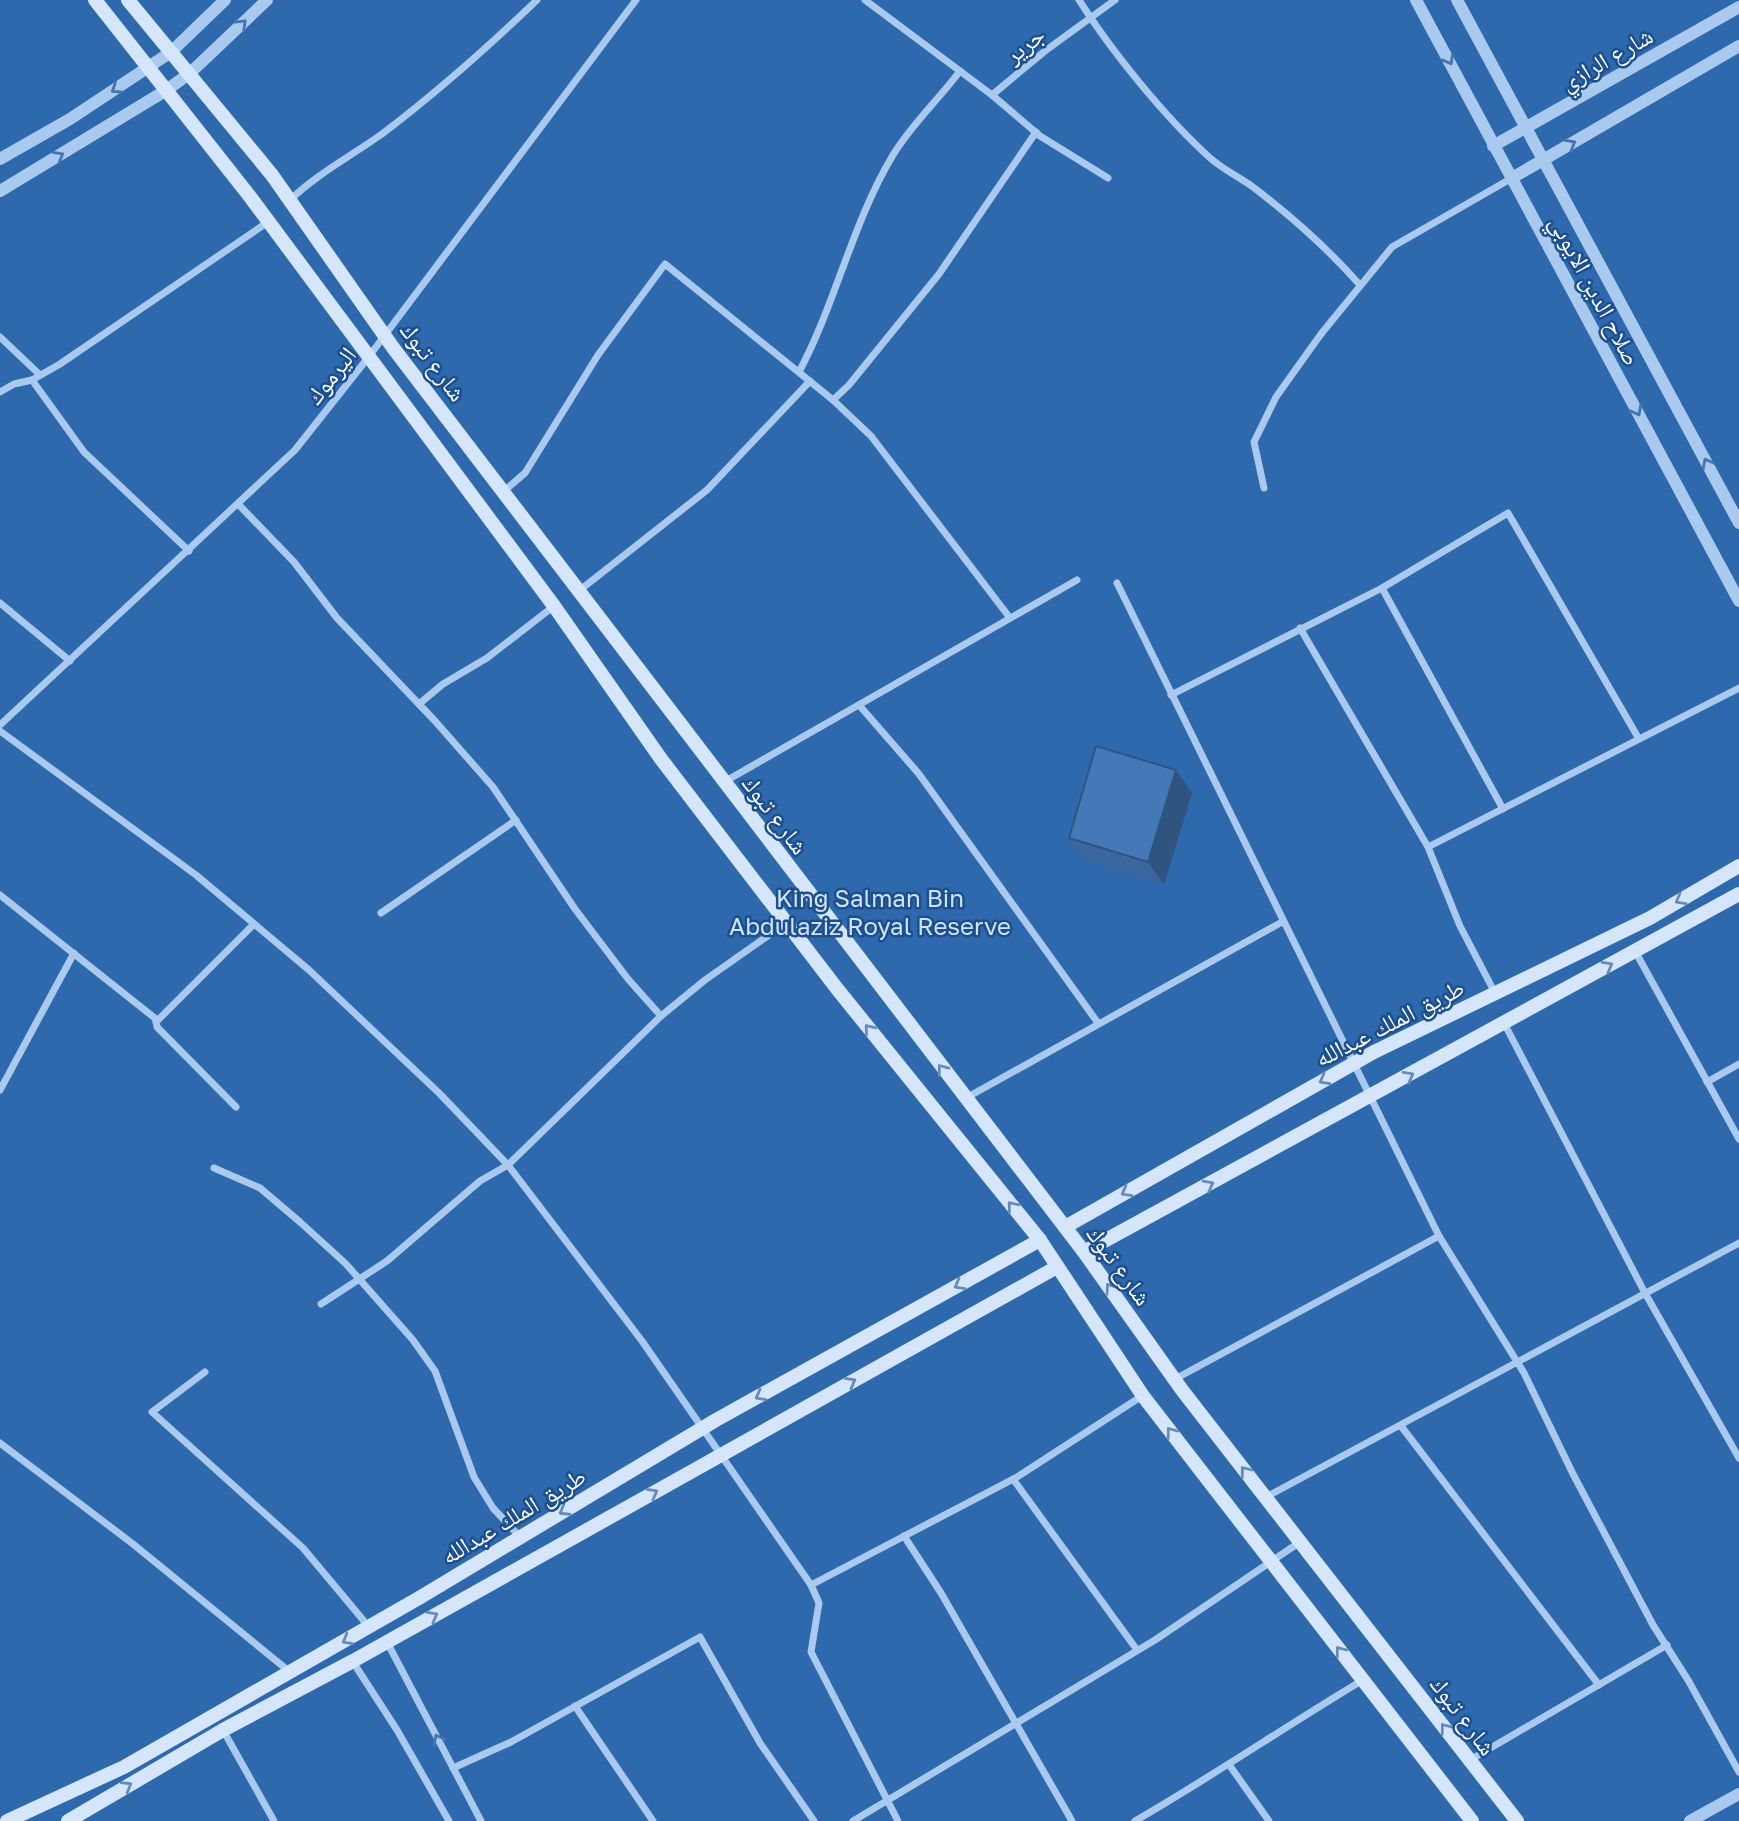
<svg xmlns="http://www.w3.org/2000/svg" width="1739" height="1821" font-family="'Golos Text','Noto Naskh Arabic',sans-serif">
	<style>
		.green { fill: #2e69ad }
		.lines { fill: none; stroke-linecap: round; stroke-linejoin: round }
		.minor { stroke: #a9c9ee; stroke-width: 7 }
		.tertiary { stroke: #a9c9ee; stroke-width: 12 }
		.secondary { stroke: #d6e6fa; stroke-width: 14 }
		.wall { fill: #3a679d }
		.shaded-wall { fill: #305480 }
		.building { fill: #4478b7; stroke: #305480; stroke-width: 2 }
		.oneway { stroke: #4674ac }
		.oneway2 { stroke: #668bba }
		.labels { text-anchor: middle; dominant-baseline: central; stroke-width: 5; stroke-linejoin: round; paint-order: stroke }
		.street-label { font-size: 24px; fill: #fff; stroke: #1b4f8f }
		.park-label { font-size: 24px; fill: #cfe3fa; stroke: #1b4f8f }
	</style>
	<rect width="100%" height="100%" fill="#1b4f8f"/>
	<rect class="green" x="0" y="0" width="1739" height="1821"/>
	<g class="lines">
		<g class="minor">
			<polyline points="865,0 992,95 1040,136 1108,178"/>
			<path d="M1079 0C1111 51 1165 117 1209 157 1222 169 1239 177 1253 187 1291 216 1329 250 1360 285"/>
			<polyline points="992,95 1045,51 1115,0"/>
			<path d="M290 200C317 174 351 156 382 134 436 93 488 47 537 0"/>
			<polyline points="0,337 40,375"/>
			<path d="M799 372C836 303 852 223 893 155 911 125 939 99 960 71"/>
			<polyline points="32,380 84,452 189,551"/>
			<polyline points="0,392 14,384 32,380 60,364 268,222"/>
			<polyline points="833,400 849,385 939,274 1036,132"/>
			<polyline points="1264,488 1254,442 1276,397 1321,334 1392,247 1512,178"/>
			<polyline points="503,492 525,473 598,355 665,264 833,400 871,436 1010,618"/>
			<polyline points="239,505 294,562 337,618 435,721 493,787 575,909 628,979 661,1016"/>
			<polyline points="1117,583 1439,1236 1524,1373 1573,1474 1653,1625 1688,1680 1739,1772"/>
			<polyline points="1382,588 1503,809"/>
			<polyline points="580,590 707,490 810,381"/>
			<polyline points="0,603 70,661"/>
			<polyline points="1300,628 1428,847 1460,926 1495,993"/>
			<polyline points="1171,695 1382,588 1508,513 1639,739"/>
			<polyline points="419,704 443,684 487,658 554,606"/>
			<polyline points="859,705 919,774 1098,1023"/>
			<polyline points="0,725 295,450 367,359 636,0"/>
			<polyline points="0,731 196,875 309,970 439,1093 508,1165 642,1341 811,1585 819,1603 811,1652 898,1821"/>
			<polyline points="724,782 1077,580"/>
			<polyline points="1428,847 1739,688"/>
			<polyline points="0,895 156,1019 157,1027 236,1107"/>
			<polyline points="381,913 516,820"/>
			<polyline points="1635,951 1739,1139"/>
			<polyline points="156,1022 254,924"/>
			<polyline points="1504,1023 1645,1293 1739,1458"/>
			<polyline points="1707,1082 1739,1064"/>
			<polyline points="0,1090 74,953"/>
			<polyline points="966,1098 1282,922"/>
			<polyline points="214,1168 260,1188 300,1222 346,1264 413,1340 435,1371 474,1477 493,1508 520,1537"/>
			<polyline points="321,1304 387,1261 480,1181 508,1165 661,1016 705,980 786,923"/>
			<polyline points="205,1372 152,1412 303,1548 369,1627"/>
			<polyline points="1175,1379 1439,1236"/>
			<polyline points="1401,1426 1599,1685"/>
			<polyline points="0,1443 133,1544 290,1672"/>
			<polyline points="1013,1479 1137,1650"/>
			<polyline points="1266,1497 1739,1243"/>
			<polyline points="904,1536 941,1593 1072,1821"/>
			<polyline points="811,1585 1017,1477 1142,1396"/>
			<polyline points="387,1642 481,1821"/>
			<polyline points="353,1662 397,1730 449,1821"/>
			<polyline points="575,1706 653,1821"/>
			<polyline points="223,1730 274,1821"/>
			<polyline points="1470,1760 1667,1645"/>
			<polyline points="1230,1766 1269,1821"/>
			<polyline points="453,1768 511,1742 700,1637 760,1743 814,1821"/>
			<polyline points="853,1821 1155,1640 1300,1542"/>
			<path d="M1135 1821C1213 1776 1286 1726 1363 1680"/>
		</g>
		<g class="tertiary">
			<polyline points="1416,0 1739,601"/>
			<polyline points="1457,0 1739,523"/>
			<polyline points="1493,146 1739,7"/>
			<polyline points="0,159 70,119 171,52 225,0"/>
			<polyline points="1512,178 1739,46"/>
			<polyline points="0,191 165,91 189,74 267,0"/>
			<polyline points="1690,1821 1739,1794"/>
		</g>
		<g class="secondary">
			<polyline points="95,0 251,198 554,606 661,759 838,990 1040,1240 1143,1396 1472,1821"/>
			<polyline points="128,0 272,175 394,349 1084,1252 1182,1390 1517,1821"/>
			<polyline points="1065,1227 1374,1052 1650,918 1739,866"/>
			<polyline points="1084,1252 1739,894"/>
			<polyline points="7,1821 124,1767 419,1598 716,1420 1040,1240"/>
			<polyline points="68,1821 223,1730 353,1661 1057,1267"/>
		</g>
	</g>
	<polygon class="wall" points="1176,770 1192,793 1164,885 1085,861 1069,838"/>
	<polygon class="shaded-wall" points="1176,770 1192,793 1164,885 1148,862"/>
	<polygon class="building" points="1096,746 1176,770 1148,862 1069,838"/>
	<defs><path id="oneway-chevron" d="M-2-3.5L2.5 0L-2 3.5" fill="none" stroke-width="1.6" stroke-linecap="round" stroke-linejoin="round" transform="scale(1.75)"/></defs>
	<g class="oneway">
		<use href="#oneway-chevron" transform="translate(242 24) rotate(-44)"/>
		<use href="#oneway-chevron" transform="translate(1449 60) rotate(61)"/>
		<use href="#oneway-chevron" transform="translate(116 89) rotate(146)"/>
		<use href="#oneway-chevron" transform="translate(1571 144) rotate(-30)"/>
		<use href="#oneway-chevron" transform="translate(59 156) rotate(-30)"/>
		<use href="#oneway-chevron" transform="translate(1637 411) rotate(62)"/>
		<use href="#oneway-chevron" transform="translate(1707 463) rotate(-118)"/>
		<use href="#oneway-chevron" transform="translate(438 1739) rotate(-118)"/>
	</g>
	<g class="oneway2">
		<use href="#oneway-chevron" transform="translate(1680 900) rotate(150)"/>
		<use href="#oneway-chevron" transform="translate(1608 966) rotate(-29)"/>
		<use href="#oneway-chevron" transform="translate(869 1029) rotate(-129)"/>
		<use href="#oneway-chevron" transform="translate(942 1069) rotate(-127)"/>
		<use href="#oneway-chevron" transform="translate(1409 1076) rotate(-29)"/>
		<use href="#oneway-chevron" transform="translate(1324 1080) rotate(151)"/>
		<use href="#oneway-chevron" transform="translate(1209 1185) rotate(-28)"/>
		<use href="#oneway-chevron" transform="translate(1126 1192) rotate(151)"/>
		<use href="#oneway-chevron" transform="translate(1012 1206) rotate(-129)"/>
		<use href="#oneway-chevron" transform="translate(959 1285) rotate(151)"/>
		<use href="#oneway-chevron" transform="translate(1110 1288) rotate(-125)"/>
		<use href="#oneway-chevron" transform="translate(851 1382) rotate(-29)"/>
		<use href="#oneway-chevron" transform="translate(760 1396) rotate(151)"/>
		<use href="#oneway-chevron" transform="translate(1171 1432) rotate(-127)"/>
		<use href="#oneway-chevron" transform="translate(1245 1471) rotate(-128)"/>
		<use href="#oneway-chevron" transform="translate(653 1493) rotate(-29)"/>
		<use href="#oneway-chevron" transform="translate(564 1511) rotate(149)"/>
		<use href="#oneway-chevron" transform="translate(433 1616) rotate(-29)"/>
		<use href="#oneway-chevron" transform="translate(347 1640) rotate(150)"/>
		<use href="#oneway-chevron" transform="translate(1340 1651) rotate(-128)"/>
		<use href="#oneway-chevron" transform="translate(1445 1728) rotate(-127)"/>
		<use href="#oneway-chevron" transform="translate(127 1786) rotate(-31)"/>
	</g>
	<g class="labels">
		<g class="street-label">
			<text transform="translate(1024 44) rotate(-38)">جرير</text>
			<text transform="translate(1606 58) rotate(-30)">شارع الرازي</text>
			<text transform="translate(1596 290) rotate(62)">صلاح الدين الايوبي</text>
			<text transform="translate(434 361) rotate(53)">شارع تبوك</text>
			<text transform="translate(330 375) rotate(-52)">اليرموك</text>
			<text transform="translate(776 814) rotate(53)">شارع تبوك</text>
			<text transform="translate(1389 1022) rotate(-27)">طريق الملك عبدالله</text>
			<text transform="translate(1120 1265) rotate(54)">شارع تبوك</text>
			<text transform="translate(513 1515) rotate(-31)">طريق الملك عبدالله</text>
			<text transform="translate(1464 1715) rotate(53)">شارع تبوك</text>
		</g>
		<g class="park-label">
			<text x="870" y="897">King Salman Bin<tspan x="870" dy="28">Abdulaziz Royal Reserve</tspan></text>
		</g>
	</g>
</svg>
